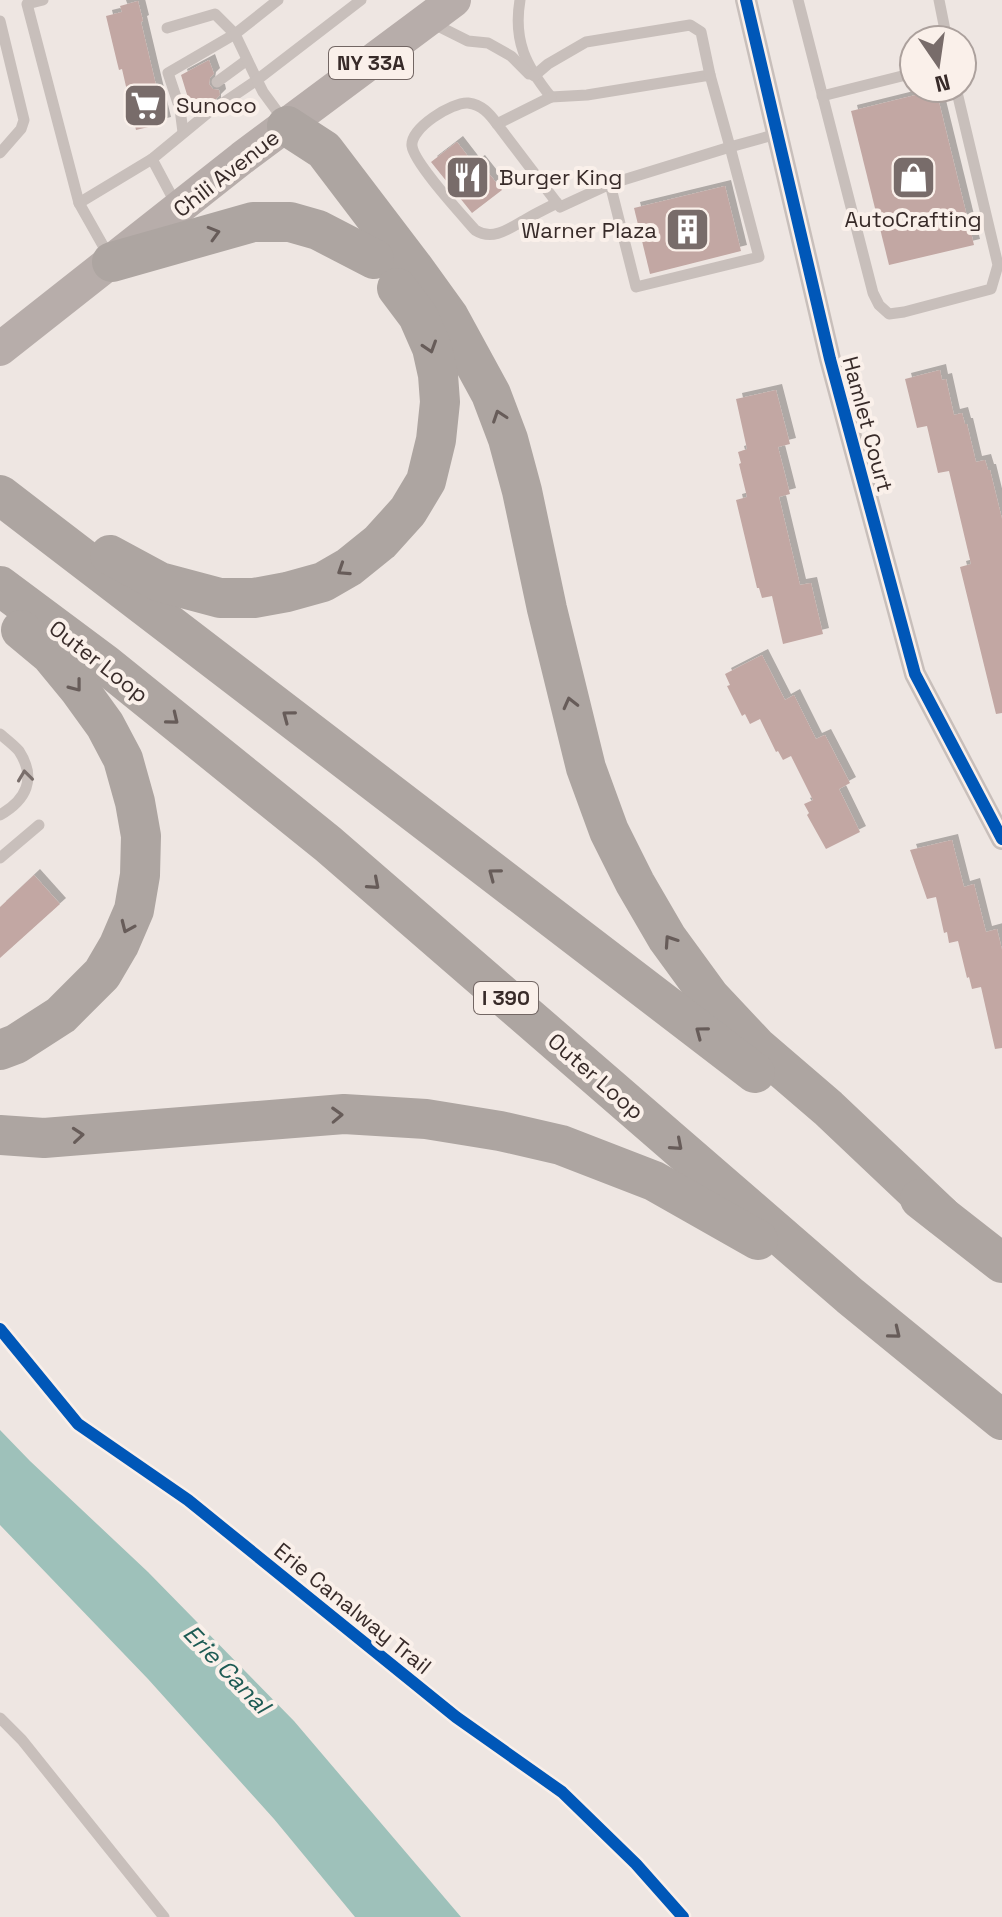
<svg xmlns="http://www.w3.org/2000/svg" width="1002" height="1917" font-family="'Space Grotesk',sans-serif">
	<style>
		.water { fill: #9ec1ba }
		.building { fill: #c2a7a3; filter: url(#shadow) }
		.lines { fill: none; stroke-linecap: round; stroke-linejoin: round }
		.service { stroke: #c8bfbb; stroke-width: 11 }
		.minor { stroke: #c8bfbb; stroke-width: 22 }
		.primary { stroke: #b7adaa; stroke-width: 34 }
		.motorway { stroke: #ada5a1; stroke-width: 40 }
		.cycleway-casing { stroke: #faf0ea; stroke-width: 17 }
		.cycleway { stroke: #0057b8; stroke-width: 12 }
		.oneway { stroke: #675c59 }
		.oneway2 { stroke: #796e6b }
		.labels { text-anchor: middle; dominant-baseline: central; stroke-width: 8; stroke-linejoin: round; paint-order: stroke }
		.shield { fill: #faf0ea; stroke: #726663; stroke-width: 2 }
		.shield-label { font-size: 20px; font-weight: bold; fill: #382b29 }
		.poi-label { font-size: 22px; fill: #382b29; stroke: #faf0ea; text-anchor: start }
		.street-label { font-size: 22px; fill: #382b29; stroke: #faf0ea }
		.water-label { font-size: 24px; font-style: italic; fill: #1d5b54; stroke: #faf0ea }
	</style>
	<defs>
		<filter id="shadow"><feDropShadow dx="6" dy="-6" stdDeviation="0" flood-color="#0004"/></filter>
	</defs>
	<rect width="100%" height="100%" fill="#eee6e2"/>
	<polygon class="water" points="0,1430 30,1461 148,1572 294,1721 461,1917 355,1917 274,1819 148,1679 0,1525"/>
	<g class="building">
		<polygon points="138,1 143,21 141,22 165,123 136,130 122,69 119,70 117,62 106,16 122,12 120,6"/>
		<polygon points="209,60 214,74 210,78 209,84 213,89 219,90 220,95 215,100 215,107 207,104 193,114 181,75"/>
		<polygon points="936,90 974,245 889,265 851,111"/>
		<polygon points="457,142 474,164 479,161 502,190 472,213 431,162"/>
		<polygon points="725,186 741,251 650,274 634,208"/>
		<polygon points="940,370 942,380 946,379 954,415 962,413 965,424 967,424 976,462 985,460 988,470 990,470 1002,519 1002,713 996,714 960,567 971,564 949,471 938,473 927,426 917,428 905,379"/>
		<polygon points="776,390 790,444 778,447 790,494 779,497 800,585 811,583 823,634 783,644 772,596 762,598 759,588 757,588 736,500 747,497 739,464 741,463 738,452 747,449 736,399"/>
		<polygon points="762,655 785,700 794,695 816,739 825,735 850,783 839,789 860,832 826,849 807,815 809,813 804,804 813,800 791,756 783,760 778,751 776,752 760,719 750,724 745,714 742,716 727,686 730,685 725,674"/>
		<polygon points="952,840 964,887 974,884 986,932 997,929 1002,950 1002,1048 995,1049 981,987 972,989 969,977 967,978 958,941 949,943 947,932 944,933 936,897 927,899 910,850"/>
		<polygon points="34,875 60,904 0,958 0,907"/>
	</g>
	<g class="lines">
		<g class="service">
			<polyline points="43,0 27,4 79,203"/>
			<path d="M520 0C513 41 526 66 551 97L587 95 710 75 730 147 777 134"/>
			<polyline points="798,0 873,293 879,305 889,314 904,312 991,289 998,265 956,88"/>
			<polyline points="939,0 947,40"/>
			<polyline points="0,21 24,120 21,129 0,153"/>
			<polyline points="430,22 468,41 488,43 511,56 529,74"/>
			<polyline points="167,28 215,14 235,34 168,73 180,109 183,132"/>
			<polyline points="534,76 548,64 586,42 690,25 701,32 710,75"/>
			<polyline points="217,82 247,60"/>
			<polyline points="822,96 914,73"/>
			<polyline points="551,97 497,124 560,207 610,184 730,147 759,257 636,287 610,184"/>
			<polyline points="223,103 257,80 235,34 278,0"/>
			<polyline points="285,122 263,92 257,80 361,0"/>
			<path d="M497 124C489 113 482 105 468 103 452 102 410 128 412 146 414 163 462 215 475 230 494 242 511 227 528 218 537 213 547 208 557 203"/>
			<polyline points="177,206 152,159 209,112"/>
			<polyline points="110,258 79,203 152,159"/>
			<path d="M0 734C6 739 14 745 19 751 37 779 26 800 0 815"/>
			<polyline points="0,858 39,825"/>
			<polyline points="0,1718 22,1740 164,1917"/>
		</g>
		<polyline class="minor" points="746,0 830,359 915,674 1002,839"/>
		<polyline class="primary" points="0,349 242,158 454,0"/>
		<g class="motorway">
			<polyline points="287,126 324,150 413,267 449,317 491,394 508,439 522,491 547,609 586,768 609,831 635,883 667,938 710,997 757,1047 828,1108 941,1215"/>
			<polyline points="112,262 253,222 290,222 318,230 374,259"/>
			<polyline points="0,495 755,1073"/>
			<polyline points="110,555 160,582 220,598 254,598 287,592 323,582 349,567 380,542 408,511 426,481 436,440 440,402 438,375 432,348 418,316 397,288"/>
			<polyline points="0,586 106,665 328,844 850,1296 1002,1420"/>
			<polyline points="0,1050 16,1044 61,1015 102,974 119,945 134,910 140,875 141,836 135,802 123,759 105,725 79,689 51,655 21,630"/>
			<polyline points="0,1135 44,1138 344,1114 426,1119 500,1131 561,1145 654,1181 758,1240"/>
			<polyline points="920,1199 1002,1263"/>
		</g>
		<defs>
			<g id="cycleway">
				<polyline points="746,0 830,359 915,674 1002,839"/>
				<polyline points="0,1329 78,1424 188,1500 456,1717 562,1792 636,1864 683,1917"/>
			</g>
		</defs>
		<use href="#cycleway" class="cycleway-casing"/>
		<use href="#cycleway" class="cycleway"/>
	</g>
	<defs><path id="oneway-chevron" d="M-2-3.5L2.5 0L-2 3.5" fill="none" stroke-width="1.6" stroke-linecap="round" stroke-linejoin="round" transform="scale(2)"/></defs>
	<g class="oneway">
		<use href="#oneway-chevron" transform="translate(214 233) rotate(-16)"/>
		<use href="#oneway-chevron" transform="translate(430 347) rotate(72)"/>
		<use href="#oneway-chevron" transform="translate(499 416) rotate(-109)"/>
		<use href="#oneway-chevron" transform="translate(343 570) rotate(147)"/>
		<use href="#oneway-chevron" transform="translate(76 686) rotate(52)"/>
		<use href="#oneway-chevron" transform="translate(570 703) rotate(-104)"/>
		<use href="#oneway-chevron" transform="translate(288 716) rotate(-143)"/>
		<use href="#oneway-chevron" transform="translate(173 719) rotate(39)"/>
		<use href="#oneway-chevron" transform="translate(494 874) rotate(-143)"/>
		<use href="#oneway-chevron" transform="translate(374 884) rotate(41)"/>
		<use href="#oneway-chevron" transform="translate(127 927) rotate(114)"/>
		<use href="#oneway-chevron" transform="translate(670 941) rotate(-124)"/>
		<use href="#oneway-chevron" transform="translate(701 1032) rotate(-143)"/>
		<use href="#oneway-chevron" transform="translate(337 1115) rotate(-2)"/>
		<use href="#oneway-chevron" transform="translate(78 1135) rotate(-5)"/>
		<use href="#oneway-chevron" transform="translate(677 1145) rotate(41)"/>
		<use href="#oneway-chevron" transform="translate(895 1333) rotate(39)"/>
	</g>
	<use class="oneway2" href="#oneway-chevron" transform="translate(25 776) rotate(-97)"/>
	<defs>
		<symbol id="supermarket-square" viewBox="-11 -11 22 22"><rect x="-9" y="-9" width="18" height="18" rx="4" fill="#786c6a" stroke="#faf0ea"/><path d="M-6-5.5h2.5l.6 2H6L4.5 2H-2.5L-4.4-4H-6ZM-1.5 3.2a1.3 1.3 0 1 0 .1 0ZM3 3.2a1.3 1.3 0 1 0 .1 0Z" fill="#fff"/></symbol>
		<symbol id="restaurant-square" viewBox="-11 -11 22 22"><rect x="-9" y="-9" width="18" height="18" rx="4" fill="#786c6a" stroke="#faf0ea"/><path d="M-5-6h1v4h1v-4h1v4h1v-4h1v5L-1.5 .5V6h-2V.5L-5-1ZM5-6V6H3V1.5H1.5Q1.5-4 5-6Z" fill="#fff"/></symbol>
		<symbol id="shop-square" viewBox="-11 -11 22 22"><rect x="-9" y="-9" width="18" height="18" rx="4" fill="#786c6a" stroke="#faf0ea"/><path d="M-5-2.5h2.3a2.7 3.5 0 0 1 5.4 0H5L5.5 6h-11ZM-1.5-2.5h3a1.5 2.3 0 0 0-3 0Z" fill="#fff"/></symbol>
		<symbol id="building-square" viewBox="-11 -11 22 22"><rect x="-9" y="-9" width="18" height="18" rx="4" fill="#786c6a" stroke="#faf0ea"/><path d="M-4-6H4V6H1V3H-1V6H-4ZM-2.5-4.3h1.7v1.8h-1.7ZM.8-4.3h1.7v1.8H.8ZM-2.5-1h1.7V.8h-1.7ZM.8-1h1.7V.8H.8Z" fill="#fff"/></symbol>
	</defs>
	<g fill-rule="evenodd">
		<use href="#supermarket-square" x="120" y="80" width="51" height="51"/>
		<use href="#restaurant-square" x="442" y="152" width="51" height="51"/>
		<use href="#shop-square" x="888" y="152" width="51" height="51"/>
		<use href="#building-square" x="662" y="204" width="51" height="51"/>
	</g>
	<g class="labels">
		<g class="shield">
			<rect x="329" y="47" width="84" height="32" rx="6"/>
			<rect x="474" y="982" width="64" height="32" rx="6"/>
		</g>
		<g class="shield-label">
			<text x="371" y="63">NY 33A</text>
			<text x="506" y="998">I 390</text>
		</g>
		<g class="poi-label">
			<text x="176" y="105">Sunoco</text>
			<text x="499" y="177">Burger King</text>
			<text x="913" y="219" text-anchor="middle">AutoCrafting</text>
			<text x="657" y="230" text-anchor="end">Warner Plaza</text>
		</g>
		<g class="street-label">
			<text transform="translate(226 173) rotate(-38)">Chili Avenue</text>
			<text transform="translate(868 424) rotate(75)">Hamlet Court</text>
			<text transform="translate(99 661) rotate(38)">Outer Loop</text>
			<text transform="translate(596 1076) rotate(41)">Outer Loop</text>
			<text transform="translate(353 1608) rotate(39)">Erie Canalway Trail</text>
		</g>
		<g class="water-label">
			<text transform="translate(227 1669) rotate(46)">Erie Canal</text>
		</g>
	</g>
	<g transform="translate(938 64) rotate(167)"><circle r="38" fill="#faf0ea" stroke="#aca19d" stroke-width="2"/>
	<path d="M0-6L14 30L0 20L-14 30Z" fill="#786c6a"/>
	<text y="-12" font-size="22" font-weight="bold" text-anchor="middle" fill="#382b29">N</text>
	</g>
</svg>
